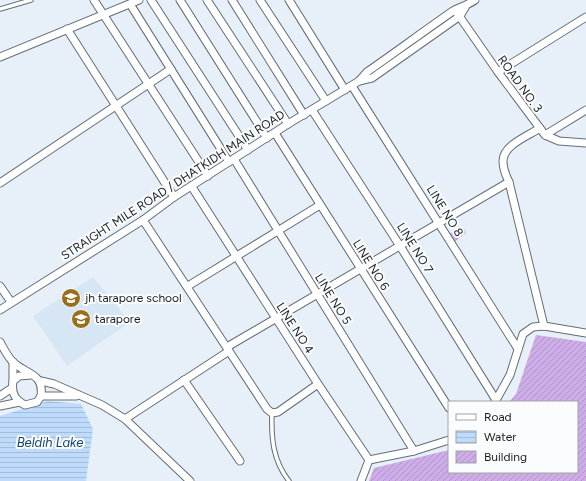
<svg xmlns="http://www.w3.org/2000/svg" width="586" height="481" font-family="Figtree,sans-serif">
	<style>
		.built { fill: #d6e6f4 }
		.water { fill: url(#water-rules) }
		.building { fill: url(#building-hatch) }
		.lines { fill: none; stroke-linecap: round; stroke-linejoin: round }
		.lane-casing { stroke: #656d74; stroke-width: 5.5 }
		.street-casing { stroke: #656d74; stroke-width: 9 }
		.lane { stroke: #fff; stroke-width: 3.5 }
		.street { stroke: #fff; stroke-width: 7 }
		.labels { text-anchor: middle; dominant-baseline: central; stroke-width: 4; stroke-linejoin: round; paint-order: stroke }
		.street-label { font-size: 12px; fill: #1b1e21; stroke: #fafcfe }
		.poi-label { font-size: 12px; fill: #1b1e21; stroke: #fafcfe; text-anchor: start }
		.water-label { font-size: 13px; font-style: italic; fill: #104473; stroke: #fafcfe }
	</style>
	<defs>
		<pattern id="water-rules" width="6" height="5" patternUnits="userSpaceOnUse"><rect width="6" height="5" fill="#bedbfb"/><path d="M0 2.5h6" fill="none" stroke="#a3bcd7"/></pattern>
		<pattern id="building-hatch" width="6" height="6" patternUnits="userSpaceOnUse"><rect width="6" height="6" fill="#cdace8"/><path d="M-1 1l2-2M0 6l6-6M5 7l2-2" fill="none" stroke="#af94c7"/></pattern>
	</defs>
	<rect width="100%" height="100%" fill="#e7f0f8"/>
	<polygon class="built" points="93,277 130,322 67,366 33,316"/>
	<polygon class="water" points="48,401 81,404 93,429 86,481 0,481 0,416"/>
	<g class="building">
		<polygon points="464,228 466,233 454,242 448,234"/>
		<polygon points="536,335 586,342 586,481 369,481 374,468 449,450 449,472 577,472 577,402 509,402 516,394"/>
	</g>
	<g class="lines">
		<defs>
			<g id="lane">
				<polyline points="0,9 31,0"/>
				<path d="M272 413C271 438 273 461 289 481"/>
			</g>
			<g id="street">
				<polyline points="94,0 208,176"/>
				<polyline points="151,0 248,150"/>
				<polyline points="180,0 267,138"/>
				<polyline points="207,0 288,124"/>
				<polyline points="232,0 304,115"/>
				<polyline points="260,0 326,101"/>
				<polyline points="289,0 345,90"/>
				<polyline points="130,4 229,162"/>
				<polyline points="455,10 498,72 545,135 559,141 586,143"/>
				<polyline points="67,29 174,197"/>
				<polyline points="0,57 139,0"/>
				<polyline points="498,72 586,17"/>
				<path d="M359 81 367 72C396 52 424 31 453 11 460 7 468 5 475 0"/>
				<polyline points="352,86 518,349"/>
				<polyline points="312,110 400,246 496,400"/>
				<polyline points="275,133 449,408"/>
				<polyline points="545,135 586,110"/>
				<polyline points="234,159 414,451"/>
				<path d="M509 182C506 176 503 168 503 161 503 145 528 136 540 128"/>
				<polyline points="0,183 171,69"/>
				<polyline points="192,187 318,384 369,460 361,481"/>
				<polyline points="143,220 267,409 272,413 278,412 318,384"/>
				<polyline points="0,286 11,302"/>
				<polyline points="188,286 320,205"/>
				<polyline points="0,310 143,220 174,197 288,124 359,81 372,78 460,16 466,6"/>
				<path d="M0 342C4 349 8 358 14 363 28 375 44 374 41 396L37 402 25 405C15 400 11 393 13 381L19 376 31 375"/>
				<polyline points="227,347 509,182 544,326"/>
				<polyline points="184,380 240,461"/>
				<polyline points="13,381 13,362"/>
				<polyline points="41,381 54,384 102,405 125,419 190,481"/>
				<polyline points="0,396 12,388"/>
				<polyline points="41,396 76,396"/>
				<polyline points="495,402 510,375 523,334 533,327 544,326 586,333"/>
				<polyline points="0,406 20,402"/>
				<polyline points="125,419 229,351"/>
				<polyline points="369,460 414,451 449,440"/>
			</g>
		</defs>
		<use href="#lane" class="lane-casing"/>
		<use href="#street" class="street-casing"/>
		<use href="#lane" class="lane"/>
		<use href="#street" class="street"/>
	</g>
	<defs>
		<symbol id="school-disc" viewBox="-11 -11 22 22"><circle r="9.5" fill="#986f1b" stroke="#fafcfe"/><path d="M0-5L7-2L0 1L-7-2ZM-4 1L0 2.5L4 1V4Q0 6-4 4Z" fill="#fff"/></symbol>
	</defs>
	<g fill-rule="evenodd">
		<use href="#school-disc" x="60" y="287" width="22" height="22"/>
		<use href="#school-disc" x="70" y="308" width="22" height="22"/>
	</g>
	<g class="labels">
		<g class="street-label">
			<text transform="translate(520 84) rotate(54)">ROAD NO. 3</text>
			<text transform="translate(173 185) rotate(-33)">STRAIGHT MILE ROAD / DHATKIDH MAIN ROAD</text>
			<text transform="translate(445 211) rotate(58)">LINE NO 8</text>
			<text transform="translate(415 248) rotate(58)">LINE NO 7</text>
			<text transform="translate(371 265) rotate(58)">LINE NO 6</text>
			<text transform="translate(333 299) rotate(58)">LINE NO 5</text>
			<text transform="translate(295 328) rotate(57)">LINE NO 4</text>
		</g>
		<g class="poi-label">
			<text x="85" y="298">jh tarapore school</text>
			<text x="95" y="319">tarapore</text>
		</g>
		<g class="water-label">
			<text x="50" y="442">Beldih Lake</text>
		</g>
	</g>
	<rect x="448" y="401" width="130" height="72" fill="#fafcfe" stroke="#a1a3a6"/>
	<rect x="456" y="414" width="20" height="6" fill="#ffffff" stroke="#a1a3a6"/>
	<text x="484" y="421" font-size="12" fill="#1b1e21">Road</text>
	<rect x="456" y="431" width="20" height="12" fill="url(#water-rules)" stroke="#a1a3a6"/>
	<text x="484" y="441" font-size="12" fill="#1b1e21">Water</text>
	<rect x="456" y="451" width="20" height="12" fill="url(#building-hatch)" stroke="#a1a3a6"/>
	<text x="484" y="461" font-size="12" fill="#1b1e21">Building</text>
</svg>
